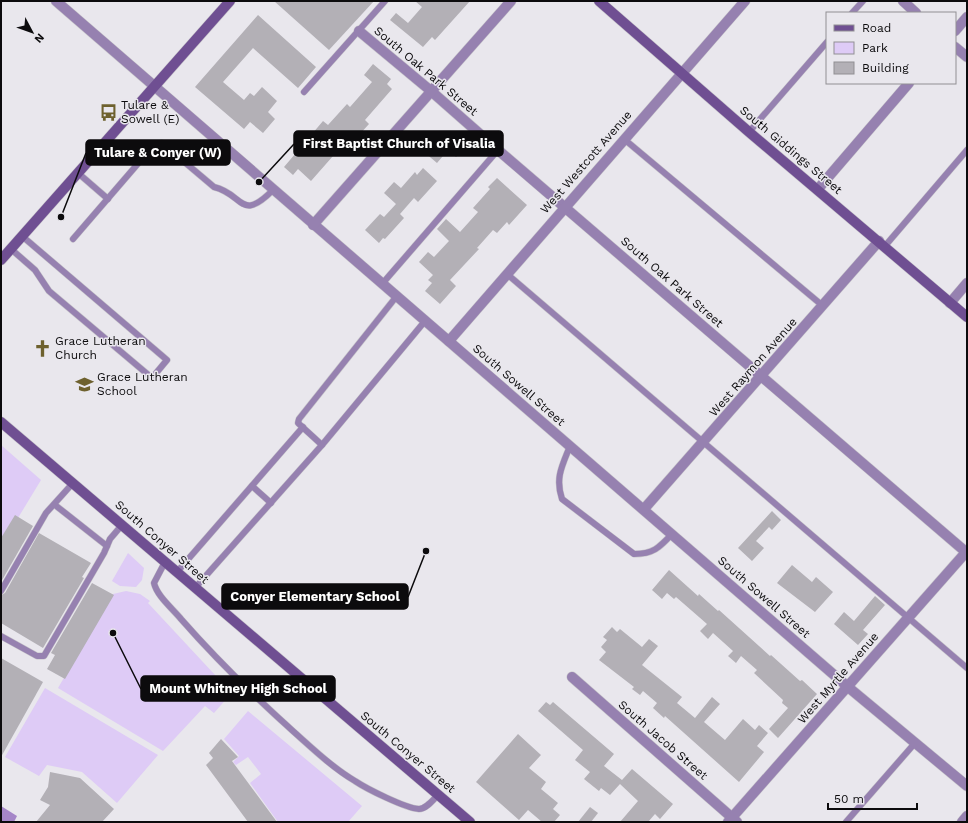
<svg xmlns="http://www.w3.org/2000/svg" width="968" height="823" font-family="'Work Sans',sans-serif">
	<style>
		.green { fill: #decbf6 }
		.water { fill: #a586c8 }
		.building { fill: #b3b0b6 }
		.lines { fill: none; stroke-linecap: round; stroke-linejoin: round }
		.lane-casing { stroke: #c6c4c9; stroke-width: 7 }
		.street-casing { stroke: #c6c4c9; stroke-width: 11 }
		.secondary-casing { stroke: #c6c4c9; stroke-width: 11 }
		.lane { stroke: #9681b0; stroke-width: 6 }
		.street { stroke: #9681b0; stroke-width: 10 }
		.secondary { stroke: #6f4f92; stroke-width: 10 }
		.labels { text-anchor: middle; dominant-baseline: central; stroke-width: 3; stroke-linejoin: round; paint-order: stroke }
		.street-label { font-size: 12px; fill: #0c0b0d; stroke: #e9e7ed }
		.poi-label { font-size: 12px; fill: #0c0b0d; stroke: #e9e7ed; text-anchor: start }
		.leader { fill: none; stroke: #0c0b0d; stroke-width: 1.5 }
		.callout-dot { fill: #0c0b0d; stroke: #e9e7ed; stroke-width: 1.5 }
		.callout { fill: #0c0b0d; stroke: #0c0b0d; stroke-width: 1.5 }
		.callout-label { font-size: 13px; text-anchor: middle; font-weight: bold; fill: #fff }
	</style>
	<rect width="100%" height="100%" fill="#e9e7ed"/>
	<g class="green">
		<polygon points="1,445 41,480 1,546"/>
		<polygon points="128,553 144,568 142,580 136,587 120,586 112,581"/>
		<polygon points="126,591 140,594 150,601 148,603 229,690 228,697 214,713 205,706 163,751 58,688 113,594"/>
		<polygon points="45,688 158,755 117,803 82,772 47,765 39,776 5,757"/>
		<polygon points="248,711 362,806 348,822 278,822 250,783 261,774 248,757 236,765 233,762 239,756 224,739"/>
	</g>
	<polygon class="water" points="1,806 17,816 14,822 1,822"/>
	<g class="building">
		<polygon points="274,1 374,1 329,50"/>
		<polygon points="415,1 470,1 435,40 432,37 423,47 390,20 396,13 408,23 422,7"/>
		<polygon points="258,15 316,67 298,88 253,48 223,82 244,100 250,93 254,96 262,87 277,101 268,112 275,119 263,133 250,122 244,129 195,87"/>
		<polygon points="373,64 391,79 387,84 392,89 365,120 369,124 359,135 355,131 311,181 298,169 293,175 284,167 323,121 328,125 347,104 350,107 372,82 364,75"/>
		<polygon points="442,131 463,150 456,157 448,150 437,163 424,152"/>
		<polygon points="423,168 437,181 418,202 414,198 400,214 404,218 385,239 383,238 379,243 365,230 380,214 384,217 396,204 384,193 394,182 401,188 415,172 417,175"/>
		<polygon points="497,178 527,205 509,225 507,222 497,233 493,230 477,248 479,249 450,280 456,286 440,304 425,291 432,283 428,280 433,275 419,262 428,252 434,257 449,241 437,229 446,219 460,232 478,212 473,208 490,189 488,187"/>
		<polygon points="772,511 781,520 772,530 769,527 756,541 764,548 752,561 738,548"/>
		<polygon points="15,515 33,526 1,582 1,538"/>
		<polygon points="39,533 91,563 82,577 84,578 43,648 1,623 1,595 5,593"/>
		<polygon points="792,565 812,582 816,577 833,592 815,612 777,583"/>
		<polygon points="669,570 698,596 699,594 718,611 719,610 770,656 771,655 800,681 802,680 817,694 778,738 769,729 788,708 782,703 783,700 754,673 757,670 741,656 736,663 728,656 733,651 713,633 708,639 700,631 707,624 676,597 674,599 667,593 662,599 652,590"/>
		<polygon points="92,583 114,595 65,679 47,669 55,655 51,653"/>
		<polygon points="875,596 885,605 863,630 868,634 858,645 834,624 844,612 854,621"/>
		<polygon points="612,627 617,632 620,629 642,647 649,639 658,646 642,665 682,697 677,703 695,718 712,697 720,704 704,722 725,740 743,719 755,730 759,725 768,733 757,746 764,752 739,782 665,716 664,718 653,708 657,703 643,691 640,695 632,689 634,687 599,660 606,652 601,647 607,640 603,637"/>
		<polygon points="1,658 43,682 1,757"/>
		<polygon points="546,702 550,705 553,702 614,754 604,766 622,780 632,769 673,804 660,819 655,814 648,822 620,822 638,801 620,784 610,795 601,788 599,791 584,779 590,772 575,760 583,750 538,711"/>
		<polygon points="518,734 541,755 529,768 546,782 541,789 558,803 553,809 560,815 554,822 542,822 528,810 519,820 476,782"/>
		<polygon points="221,739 238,757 232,761 277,822 248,822 206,765 213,758 209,753"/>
		<polygon points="50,772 80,778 114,809 102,822 36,822 50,805 40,800 48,787"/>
		<polygon points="590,807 598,813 591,822 578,822"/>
	</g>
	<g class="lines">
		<defs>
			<g id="lane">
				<polyline points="852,13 863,1"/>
				<polyline points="304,92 385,1"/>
				<polyline points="749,132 827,42"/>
				<polyline points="624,139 823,306"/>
				<polyline points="78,173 108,199"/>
				<path d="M73 239 154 145 162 143 214 187C244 194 240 223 273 190"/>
				<polyline points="885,246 967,150"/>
				<polyline points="11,249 35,270 49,291 152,378 167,360 22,236"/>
				<polyline points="507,274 967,668"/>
				<polyline points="382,284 498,150"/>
				<polyline points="322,445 298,423 299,419 396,297"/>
				<path d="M570 446C562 466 555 478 562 499L634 554C653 554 659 548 672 534"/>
				<polyline points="252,486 271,503"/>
				<polyline points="55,505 107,546"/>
				<path d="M165 562 154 583C157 596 172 608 181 619 216 659 254 696 294 732 313 749 333 768 355 781 367 789 405 808 419 809 426 809 433 800 438 795"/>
				<polyline points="177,572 303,427"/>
				<polyline points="195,588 322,445 425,321"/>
				<polyline points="1,591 46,513 73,483"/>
				<polyline points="1,636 37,656 44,656 104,553 110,539 122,525"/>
				<polyline points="846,822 915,743"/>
			</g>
			<g id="street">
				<polyline points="56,1 848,687 967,786"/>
				<polyline points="903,1 916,13"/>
				<polyline points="359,31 431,91 498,150 967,553"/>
				<polyline points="955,31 967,17"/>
				<polyline points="955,47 967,57"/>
				<polyline points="818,189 909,83"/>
				<polyline points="313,225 511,1"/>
				<polyline points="950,303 967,283"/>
				<polyline points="449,341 745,1"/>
				<polyline points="644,509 879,241"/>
				<polyline points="572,677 737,822"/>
				<polyline points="728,822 967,551"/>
				<polyline points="962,822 967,816"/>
			</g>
			<g id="secondary">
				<polyline points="599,1 749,132 967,317"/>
				<polyline points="1,260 230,1"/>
				<polyline points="1,422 470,822"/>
			</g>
		</defs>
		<use href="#lane" class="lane-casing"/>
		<use href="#street" class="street-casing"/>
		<use href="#secondary" class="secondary-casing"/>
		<use href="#lane" class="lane"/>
		<use href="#street" class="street"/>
		<use href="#secondary" class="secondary"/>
	</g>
	<defs>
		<symbol id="bus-bare" viewBox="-9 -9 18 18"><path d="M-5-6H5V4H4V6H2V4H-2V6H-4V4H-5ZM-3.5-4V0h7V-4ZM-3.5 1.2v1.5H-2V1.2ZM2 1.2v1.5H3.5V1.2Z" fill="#6e612e" stroke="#e9e7ed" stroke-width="2.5" paint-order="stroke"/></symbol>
		<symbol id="church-bare" viewBox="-9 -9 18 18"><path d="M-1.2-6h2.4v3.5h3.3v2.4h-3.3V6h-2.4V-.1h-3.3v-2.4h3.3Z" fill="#6e612e" stroke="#e9e7ed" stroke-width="2.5" paint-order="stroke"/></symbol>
		<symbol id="school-bare" viewBox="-9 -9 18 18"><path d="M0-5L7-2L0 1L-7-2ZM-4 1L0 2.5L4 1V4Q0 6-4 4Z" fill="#6e612e" stroke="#e9e7ed" stroke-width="2.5" paint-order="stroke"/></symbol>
	</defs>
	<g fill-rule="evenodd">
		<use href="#bus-bare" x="96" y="100" width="25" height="25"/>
		<use href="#church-bare" x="30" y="336" width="25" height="25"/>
		<use href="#school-bare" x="72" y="372" width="25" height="25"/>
	</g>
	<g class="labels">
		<g class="street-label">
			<text transform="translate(426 71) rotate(40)">South Oak Park Street</text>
			<text transform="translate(791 150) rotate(40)">South Giddings Street</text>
			<text transform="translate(586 162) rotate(-49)">West Westcott Avenue</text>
			<text transform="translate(672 282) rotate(41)">South Oak Park Street</text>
			<text transform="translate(753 367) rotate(-49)">West Raymon Avenue</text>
			<text transform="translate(519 385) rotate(41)">South Sowell Street</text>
			<text transform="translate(162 542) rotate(41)">South Conyer Street</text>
			<text transform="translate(764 597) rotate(41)">South Sowell Street</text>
			<text transform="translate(838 678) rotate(-49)">West Myrtle Avenue</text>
			<text transform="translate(663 740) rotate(41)">South Jacob Street</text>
			<text transform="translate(408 752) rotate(40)">South Conyer Street</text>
		</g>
		<g class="poi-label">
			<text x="121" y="105">Tulare &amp;<tspan x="121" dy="14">Sowell (E)</tspan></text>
			<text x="55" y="341">Grace Lutheran<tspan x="55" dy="14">Church</tspan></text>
			<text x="97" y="377">Grace Lutheran<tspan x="97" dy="14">School</tspan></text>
		</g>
	</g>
	<path class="leader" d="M259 182L294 144M61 217L86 153M426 551L408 597M113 633L141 689"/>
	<g class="callout-dot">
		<circle cx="259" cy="182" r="4"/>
		<circle cx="61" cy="217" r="4"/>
		<circle cx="426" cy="551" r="4"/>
		<circle cx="113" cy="633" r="4"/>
	</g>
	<g class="callout">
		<rect x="294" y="131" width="209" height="25" rx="4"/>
		<rect x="86" y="140" width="144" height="25" rx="4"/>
		<rect x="222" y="584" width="186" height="25" rx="4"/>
		<rect x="141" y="676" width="194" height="25" rx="4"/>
	</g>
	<g class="callout-label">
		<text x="399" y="148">First Baptist Church of Visalia</text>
		<text x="158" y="157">Tulare &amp; Conyer (W)</text>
		<text x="315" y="601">Conyer Elementary School</text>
		<text x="238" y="693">Mount Whitney High School</text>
	</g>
	<rect width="968" height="823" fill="none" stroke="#0c0b0d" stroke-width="4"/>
	<rect x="826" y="12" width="130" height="72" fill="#e9e7ed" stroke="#918f93"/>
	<rect x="834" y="25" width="20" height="6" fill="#6f4f92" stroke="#918f93"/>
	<text x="862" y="32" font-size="12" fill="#0c0b0d">Road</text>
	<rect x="834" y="42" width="20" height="12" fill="#decbf6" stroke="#918f93"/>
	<text x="862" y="52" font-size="12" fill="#0c0b0d">Park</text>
	<rect x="834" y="62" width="20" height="12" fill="#b3b0b6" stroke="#918f93"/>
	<text x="862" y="72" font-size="12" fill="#0c0b0d">Building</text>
	<g transform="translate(32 32) rotate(131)" stroke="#e9e7ed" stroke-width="3" paint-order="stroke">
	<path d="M0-3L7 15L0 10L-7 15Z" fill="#0c0b0d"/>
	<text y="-6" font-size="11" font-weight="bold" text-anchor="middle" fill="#0c0b0d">N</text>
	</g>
	<path d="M828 803v6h89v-6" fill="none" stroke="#0c0b0d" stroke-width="2"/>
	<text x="834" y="803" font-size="12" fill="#0c0b0d" stroke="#e9e7ed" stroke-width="3" paint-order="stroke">50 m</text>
</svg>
